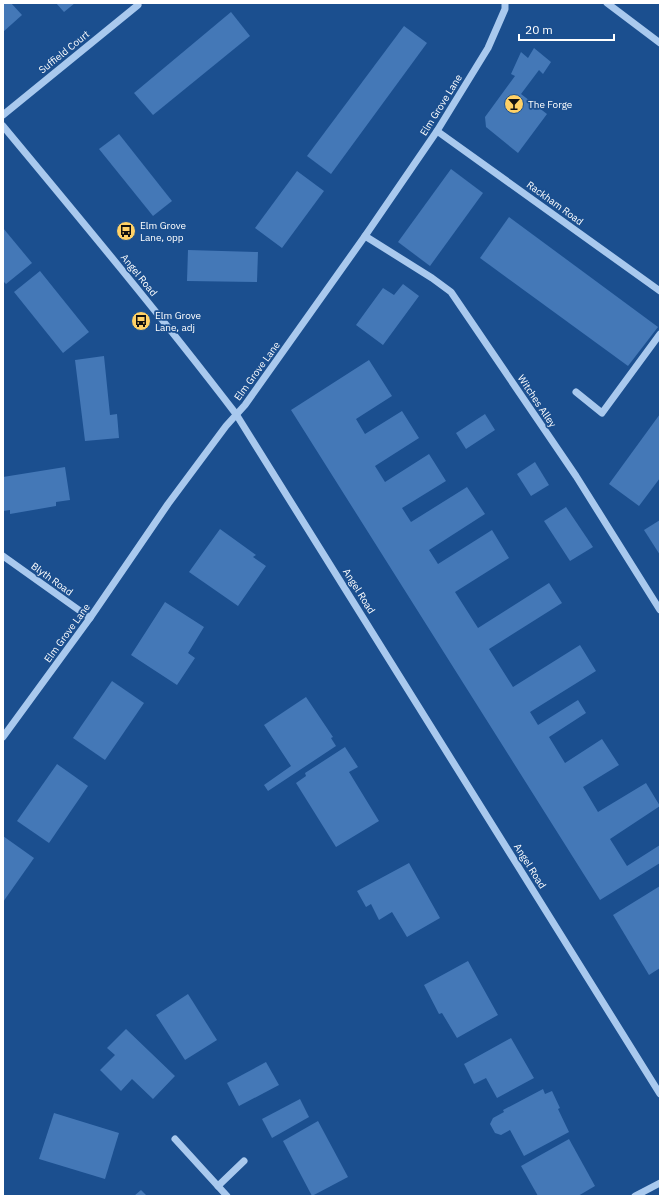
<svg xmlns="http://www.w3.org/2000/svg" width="663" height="1199" font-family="'IBM Plex Sans',sans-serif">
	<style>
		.building { fill: #4478b7 }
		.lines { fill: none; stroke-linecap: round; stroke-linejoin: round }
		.minor { stroke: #a9c9ee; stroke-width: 7 }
		.labels { text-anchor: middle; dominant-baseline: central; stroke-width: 3.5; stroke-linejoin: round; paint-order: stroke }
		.street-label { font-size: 10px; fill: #fff; stroke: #1b4f8f }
		.poi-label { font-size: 10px; fill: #fff; stroke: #1b4f8f; text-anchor: start }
	</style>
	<rect width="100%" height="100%" fill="#1b4f8f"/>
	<g class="building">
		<polygon points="3,3 11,3 22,15 3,32"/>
		<polygon points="56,3 75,3 64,12"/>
		<polygon points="231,12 250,36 153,115 134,93"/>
		<polygon points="404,26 427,43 331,174 307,156"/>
		<polygon points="534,48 551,62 543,74 539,70 521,94 547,114 518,153 486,127 485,117 515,76 511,74 521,52 528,58"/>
		<polygon points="119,134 172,201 153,216 99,149"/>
		<polygon points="451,169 483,193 430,266 398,242"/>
		<polygon points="297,171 324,191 282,248 255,228"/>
		<polygon points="509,217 658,327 628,366 480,258"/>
		<polygon points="3,228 32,263 6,284 3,281"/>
		<polygon points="188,250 258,252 257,282 187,281"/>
		<polygon points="40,271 89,332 63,353 14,292"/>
		<polygon points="403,284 419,296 383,345 356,325 383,288 394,295"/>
		<polygon points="104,356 110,415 117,414 119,438 85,441 75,360"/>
		<polygon points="369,360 392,396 356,419 365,434 402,411 419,438 375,466 385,482 429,454 446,481 402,508 411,522 467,487 485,514 429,550 438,564 492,530 509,558 455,592 478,628 549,583 562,603 489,649 513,687 580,645 596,671 530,712 538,725 578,700 586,713 549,737 565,763 602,739 619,765 583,787 598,812 646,783 660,806 610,839 627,866 660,845 660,863 600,900 291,410"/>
		<polygon points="485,414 495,430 466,449 456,433"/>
		<polygon points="660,414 660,478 639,506 609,484"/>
		<polygon points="535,462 549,485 531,496 517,474"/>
		<polygon points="65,467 70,500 56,502 56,506 10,514 10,510 3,511 3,477"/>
		<polygon points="566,507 593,547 570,561 544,521"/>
		<polygon points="660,520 660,555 644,530"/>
		<polygon points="220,529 256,555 253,557 266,566 238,606 189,572"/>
		<polygon points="165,602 204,627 188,653 195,658 177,685 131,655"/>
		<polygon points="112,681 144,703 105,760 73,738"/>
		<polygon points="306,697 333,737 331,738 336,746 268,791 264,785 291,766 264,725"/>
		<polygon points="345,747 358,767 349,772 379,821 336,847 296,783 306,776 305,773"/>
		<polygon points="57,764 88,786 49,843 17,821"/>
		<polygon points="3,836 34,858 3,902"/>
		<polygon points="409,863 440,918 407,937 392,912 379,920 371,904 366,907 357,891"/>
		<polygon points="660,886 660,968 649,975 613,915"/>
		<polygon points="468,961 498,1015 457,1038 442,1013 439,1014 424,985"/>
		<polygon points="188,994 217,1040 185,1060 156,1015"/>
		<polygon points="126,1029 175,1076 153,1099 132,1079 121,1091 100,1070 115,1055 107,1048"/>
		<polygon points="511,1038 534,1078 497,1098 486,1078 474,1084 464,1064"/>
		<polygon points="266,1062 279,1085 239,1106 227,1083"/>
		<polygon points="543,1089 545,1094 552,1091 560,1108 558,1109 569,1132 524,1156 510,1130 501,1135 495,1133 490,1124 493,1118 504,1112 503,1110"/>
		<polygon points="300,1099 309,1117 272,1138 262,1119"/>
		<polygon points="54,1113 119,1133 105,1179 39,1159"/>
		<polygon points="318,1121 348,1177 312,1196 283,1141"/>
		<polygon points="569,1139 595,1186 578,1196 538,1196 521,1166"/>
		<polygon points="141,1190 147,1196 134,1196"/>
	</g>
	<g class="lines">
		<g class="minor">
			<polyline points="607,3 660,43"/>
			<polyline points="3,115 138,5"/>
			<path d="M3 126C82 221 161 316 236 414L660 1094"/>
			<polyline points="437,131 660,291"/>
			<polyline points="365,236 432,278 451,292 576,476 660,610"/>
			<polyline points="576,392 602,413 660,334"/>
			<polyline points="3,556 90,618"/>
			<polyline points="3,737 90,618 168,504 226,426 245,405 365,236 437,131 488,48 505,9 505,3"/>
			<polyline points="175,1139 227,1196"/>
			<polyline points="218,1186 244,1161"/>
			<polyline points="635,1196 660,1183"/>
		</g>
	</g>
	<defs>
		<symbol id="bar-disc" viewBox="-11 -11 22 22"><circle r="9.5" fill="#ffd166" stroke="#1b4f8f"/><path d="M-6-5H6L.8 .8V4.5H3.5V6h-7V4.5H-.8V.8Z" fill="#111"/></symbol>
		<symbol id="bus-disc" viewBox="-11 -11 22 22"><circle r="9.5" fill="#ffd166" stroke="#1b4f8f"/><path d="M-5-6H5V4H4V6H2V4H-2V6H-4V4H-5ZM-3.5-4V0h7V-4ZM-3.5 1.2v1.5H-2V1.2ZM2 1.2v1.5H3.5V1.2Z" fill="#111"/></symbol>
	</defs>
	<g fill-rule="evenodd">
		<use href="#bar-disc" x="503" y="93" width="22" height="22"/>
		<use href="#bus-disc" x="115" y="220" width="22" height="22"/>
		<use href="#bus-disc" x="130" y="310" width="22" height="22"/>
	</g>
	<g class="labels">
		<g class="street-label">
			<text transform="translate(64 52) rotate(-39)">Suffield Court</text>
			<text transform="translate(441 105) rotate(-58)">Elm Grove Lane</text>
			<text transform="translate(555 203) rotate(36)">Rackham Road</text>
			<text transform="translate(139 275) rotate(51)">Angel Road</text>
			<text transform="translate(257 371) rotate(-54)">Elm Grove Lane</text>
			<text transform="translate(537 401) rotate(56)">Witches Alley</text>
			<text transform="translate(52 579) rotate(36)">Blyth Road</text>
			<text transform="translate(359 591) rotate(58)">Angel Road</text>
			<text transform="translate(67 633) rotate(-54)">Elm Grove Lane</text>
			<text transform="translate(530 866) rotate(58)">Angel Road</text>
		</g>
		<g class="poi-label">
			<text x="528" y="104">The Forge</text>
			<text x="140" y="225">Elm Grove<tspan x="140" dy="12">Lane, opp</tspan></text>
			<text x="155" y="315">Elm Grove<tspan x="155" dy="12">Lane, adj</tspan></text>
		</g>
	</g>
	<rect width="663" height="1199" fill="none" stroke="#ffffff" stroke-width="8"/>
	<path d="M519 34v6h95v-6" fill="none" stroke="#ffffff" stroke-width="2"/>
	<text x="525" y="34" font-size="12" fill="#ffffff" stroke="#1b4f8f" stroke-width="3" paint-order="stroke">20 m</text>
</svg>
